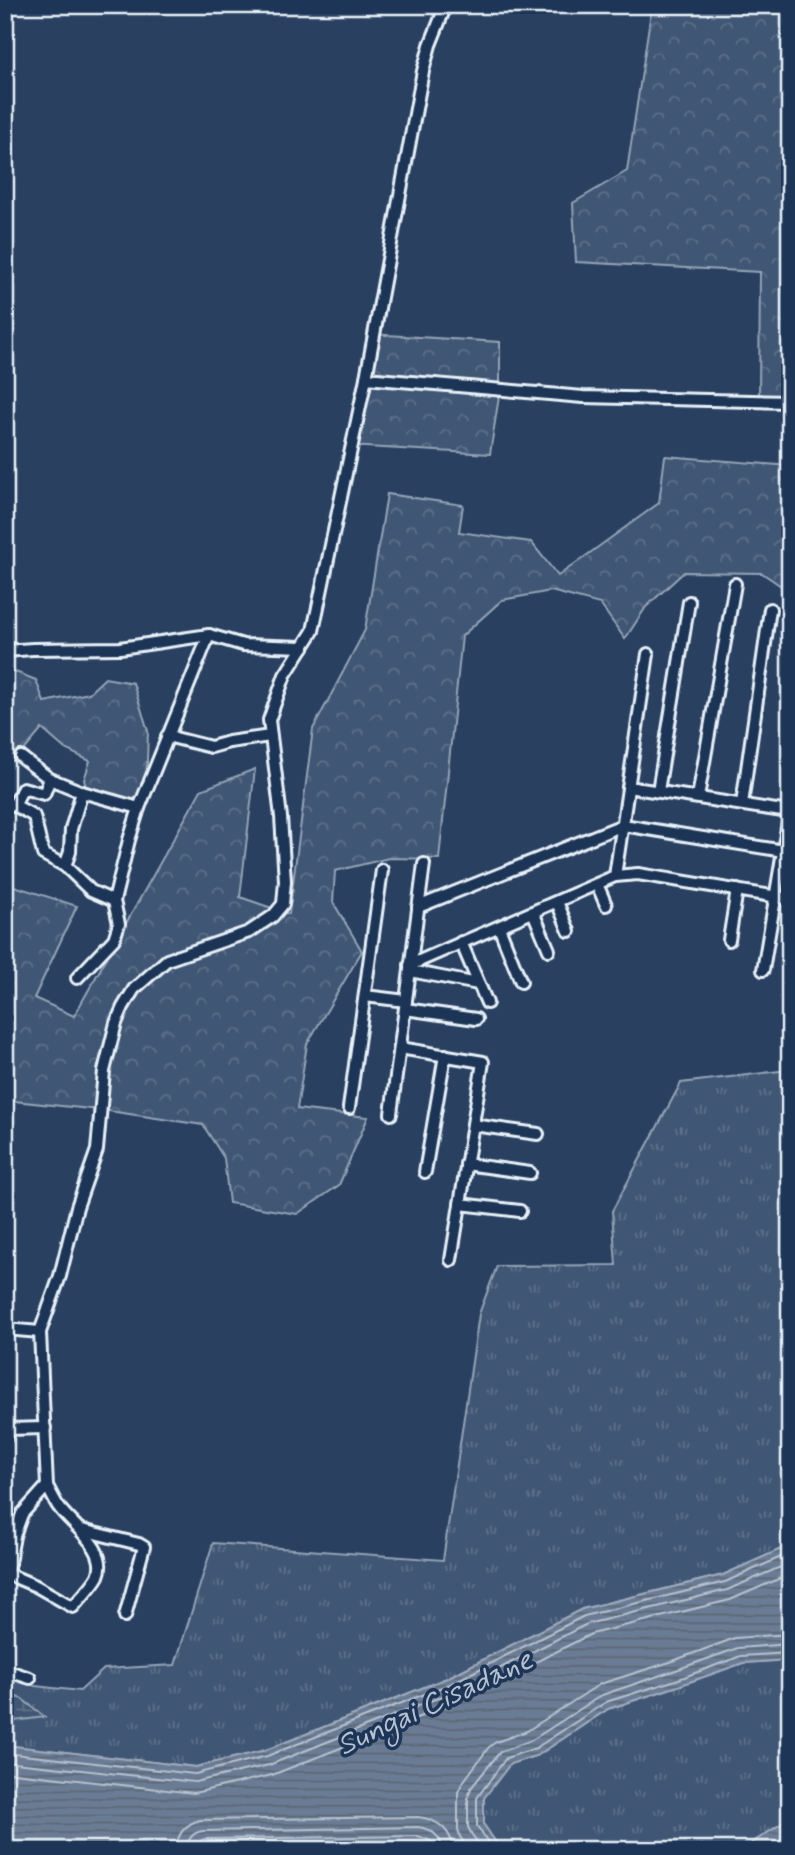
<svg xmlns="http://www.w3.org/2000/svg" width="795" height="1855" font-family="Mynerve,sans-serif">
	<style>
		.grass { fill: url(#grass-tufts); stroke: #94a4b6; stroke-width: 2 }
		.forest { fill: url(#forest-crowns); stroke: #94a4b6; stroke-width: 2 }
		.wetland { fill: url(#wetland-marsh); stroke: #94a4b6; stroke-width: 2 }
		.water { fill: url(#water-rules); stroke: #9dabbd; stroke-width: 2 }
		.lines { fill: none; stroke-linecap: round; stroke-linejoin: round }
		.shore { stroke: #b6c2d0; stroke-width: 2 }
		.minor-casing { stroke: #e8f1f8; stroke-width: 16 }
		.minor { stroke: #1d3557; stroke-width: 10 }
		.labels { text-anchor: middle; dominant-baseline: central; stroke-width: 7; stroke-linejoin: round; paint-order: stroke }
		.water-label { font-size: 30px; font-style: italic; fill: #b6c2d0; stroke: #1d3557 }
	</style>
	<defs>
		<pattern id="grass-tufts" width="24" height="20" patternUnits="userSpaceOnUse" patternTransform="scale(1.75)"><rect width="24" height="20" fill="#415774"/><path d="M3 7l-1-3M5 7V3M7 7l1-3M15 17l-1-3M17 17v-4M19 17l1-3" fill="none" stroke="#5c7089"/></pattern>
		<pattern id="forest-crowns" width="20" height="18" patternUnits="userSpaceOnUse" patternTransform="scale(1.75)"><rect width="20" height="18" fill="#415774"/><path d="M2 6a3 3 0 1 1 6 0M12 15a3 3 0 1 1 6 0" fill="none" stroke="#5c7089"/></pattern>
		<pattern id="wetland-marsh" width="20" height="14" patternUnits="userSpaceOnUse" patternTransform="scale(1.75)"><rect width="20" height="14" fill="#415774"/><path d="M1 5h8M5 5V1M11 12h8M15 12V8" fill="none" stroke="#5c7089"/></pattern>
		<pattern id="water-rules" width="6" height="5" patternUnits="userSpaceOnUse" patternTransform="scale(1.75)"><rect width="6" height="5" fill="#6b7c95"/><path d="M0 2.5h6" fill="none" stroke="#5a6573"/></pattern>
	</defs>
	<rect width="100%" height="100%" fill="#294061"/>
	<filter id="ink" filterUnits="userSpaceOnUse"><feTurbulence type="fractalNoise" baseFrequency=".0143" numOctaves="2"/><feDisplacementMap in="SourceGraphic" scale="14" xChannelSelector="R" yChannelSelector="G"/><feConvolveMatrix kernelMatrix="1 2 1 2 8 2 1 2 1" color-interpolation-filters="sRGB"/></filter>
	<g filter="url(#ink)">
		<g class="grass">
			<polygon points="788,1070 790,1071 790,1545 723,1575 582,1609 447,1678 266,1750 196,1767 5,1745 5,1674 35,1686 80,1691 104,1669 175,1665 213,1543 443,1560 479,1314 497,1266 616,1265 612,1211 681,1083"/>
			<polygon points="790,1660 790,1818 741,1850 501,1850 484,1825 484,1798 510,1764 538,1755 608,1709 678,1686 743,1663"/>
		</g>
		<g class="forest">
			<polygon points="652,5 790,5 790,398 759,397 760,272 576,262 573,203 627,171"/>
			<polygon points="370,334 500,342 500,390 490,454 348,446"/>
			<polygon points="665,456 790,466 790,592 762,573 684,572 646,607 625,639 600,604 551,591 502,600 462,636 439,859 389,858 335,871 333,902 362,951 307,1044 297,1109 368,1117 339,1185 297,1214 229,1203 224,1158 203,1125 109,1111 5,1100 5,883 77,906 34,998 74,1016 201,790 255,769 240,897 289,914 313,729 365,630 387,494 463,505 459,532 531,542 558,576 659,503"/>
			<polygon points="5,671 13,671 36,680 44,702 89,693 105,678 133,683 148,731 146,790 125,806 90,797 84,780 90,761 65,749 42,729 17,759 5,763"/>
			<polygon points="419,1843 432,1850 188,1850 204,1846"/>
		</g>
		<polygon class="wetland" points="5,1693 22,1699 45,1717 14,1721 5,1719"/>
		<g class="water">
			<polygon points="790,1545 790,1660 743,1663 678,1686 608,1709 538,1755 510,1764 484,1798 484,1825 501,1850 432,1850 419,1843 204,1846 188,1850 5,1850 5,1745 196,1767 266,1750 447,1678 582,1609 723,1575"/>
			<polygon points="790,1818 790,1850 741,1850 743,1849"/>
		</g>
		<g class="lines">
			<g class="shore">
				<polyline points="5,1753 195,1774 267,1756 450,1684 584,1616 725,1582 790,1553"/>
				<polyline points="5,1762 195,1782 269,1765 453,1692 587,1624 727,1590 790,1563"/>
				<polyline points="5,1772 194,1793 272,1775 457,1702 591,1634 730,1600 790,1574"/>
				<path d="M176 1850C177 1834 185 1824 200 1820L418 1817C437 1819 452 1830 453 1850"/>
				<path d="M187 1850C187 1839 193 1832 203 1831L418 1827C431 1829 442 1836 442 1850"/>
				<polyline points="196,1850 197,1843 204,1839 418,1836 431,1841 433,1850"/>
				<polyline points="469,1850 460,1837 458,1829 458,1792 463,1782 489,1747 496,1742 527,1731 600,1684 670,1662 735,1638 790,1634"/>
				<polyline points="482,1850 471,1833 468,1827 468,1798 471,1788 500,1752 532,1740 602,1695 673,1671 738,1648 790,1644"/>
				<polyline points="493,1850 477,1826 477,1798 506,1758 536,1748 606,1702 676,1680 741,1656 790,1653"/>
			</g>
			<defs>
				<g id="minor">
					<polyline points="366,378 583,397 790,402"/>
					<polyline points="5,651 33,649 120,648 209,635 243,645 303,647"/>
					<polyline points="167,736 211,747 229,742 270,736"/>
					<polyline points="21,757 50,779 82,792 139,808"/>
					<polyline points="628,787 789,812"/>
					<polyline points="658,791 689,602"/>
					<polyline points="698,797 735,584"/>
					<polyline points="742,804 770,609"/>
					<polyline points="5,805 14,805 34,816 43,854 65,866 91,891 114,901"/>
					<polyline points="14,805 23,788 44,794 50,779"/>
					<polyline points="65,866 70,852 71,829 82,792"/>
					<polyline points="615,876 648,654"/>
					<polyline points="597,884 606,905"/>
					<polyline points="557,902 569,931"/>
					<polyline points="418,907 623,825 790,852"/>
					<polyline points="533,912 549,950"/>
					<polyline points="499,927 521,982"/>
					<polyline points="729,940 737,890"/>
					<polyline points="461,942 487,1003"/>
					<polyline points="410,965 615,876 638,874 790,899"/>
					<polyline points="763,970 790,810"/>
					<polyline points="410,971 478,984"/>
					<polyline points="77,978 114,939 119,924 114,901 129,840 139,808 209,635"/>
					<polyline points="365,996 406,1001"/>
					<polyline points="405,1009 476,1019"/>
					<polyline points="400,1048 483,1062 451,1260"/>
					<polyline points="349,1108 382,870"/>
					<polyline points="391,1114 424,864"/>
					<polyline points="473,1125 538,1134"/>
					<polyline points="466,1164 530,1173"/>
					<polyline points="425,1172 445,1055"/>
					<polyline points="460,1204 520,1211"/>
					<polyline points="5,1329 40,1332"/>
					<polyline points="5,1439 7,1429 45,1428"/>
					<polyline points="82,1530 139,1544 144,1547 125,1616"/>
					<path d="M5 1573 36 1586 73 1607C81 1597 92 1587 98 1576 110 1549 70 1524 58 1506 54 1500 51 1493 47 1486L40 1332 60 1276 77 1207 97 1150 104 1071 116 1023 123 1007 134 989 167 960 249 932 273 916 283 904 285 881 281 817 269 720 285 675 313 631 366 378 423 71 430 45 446 5"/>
					<polyline points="5,1578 7,1574 14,1536 22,1514 47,1486"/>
					<polyline points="5,1670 30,1678"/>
				</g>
			</defs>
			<use href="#minor" class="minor-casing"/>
			<use href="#minor" class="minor"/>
		</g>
	</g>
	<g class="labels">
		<g class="water-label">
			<text transform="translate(435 1703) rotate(-25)">Sungai Cisadane</text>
		</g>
	</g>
	<rect width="795" height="1855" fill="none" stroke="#1d3557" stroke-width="28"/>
	<rect x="14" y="14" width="767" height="1827" fill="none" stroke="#e8f1f8" stroke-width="2.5" filter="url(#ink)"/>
</svg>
